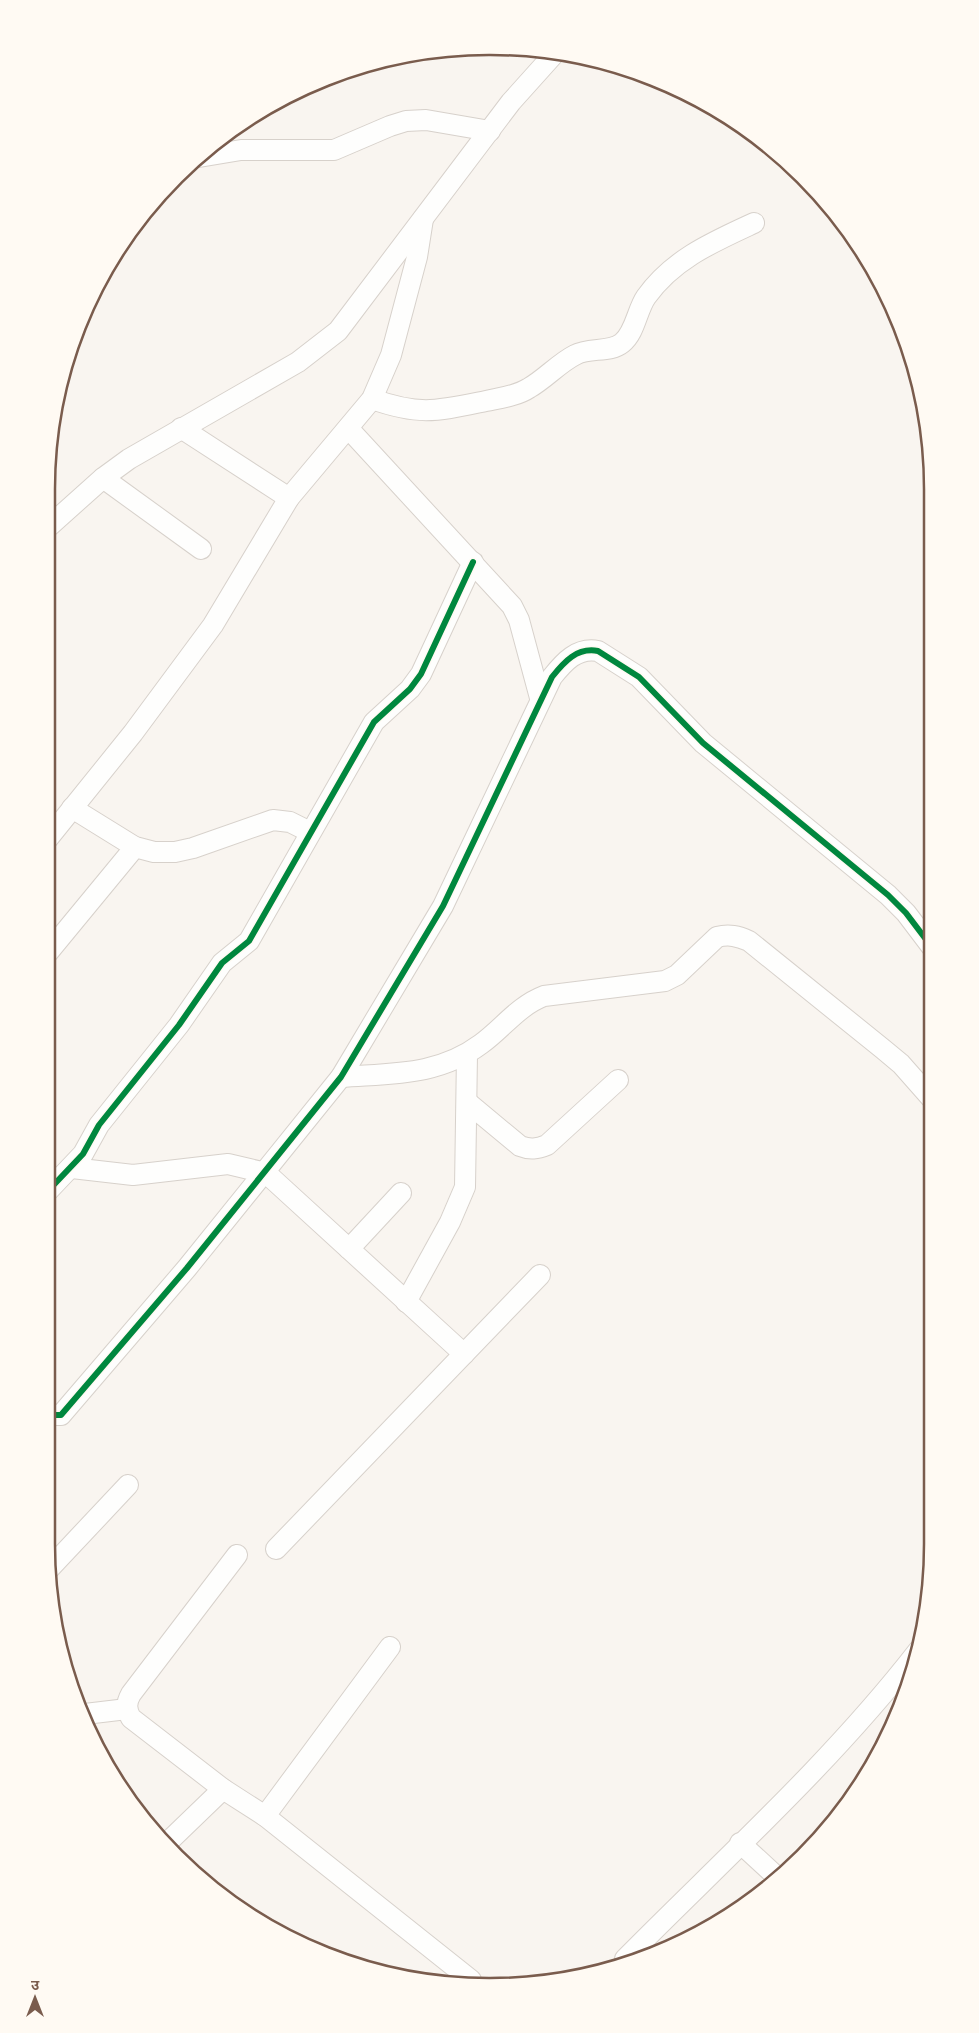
<svg xmlns="http://www.w3.org/2000/svg" width="979" height="2033" font-family="Inter,'Noto Sans Devanagari',sans-serif">
	<style>
		.lines { fill: none; stroke-linecap: round; stroke-linejoin: round }
		.street-casing { stroke: #d7d1cb; stroke-width: 22 }
		.street { stroke: #fefefd; stroke-width: 20 }
		.cycleway-casing { stroke: #fffaf3; stroke-width: 9 }
		.cycleway { stroke: #00873e; stroke-width: 6 }
		.rim { fill: none; stroke: #7a5c4d; stroke-width: 2.5 }
	</style>
	<rect width="100%" height="100%" fill="#f9f5f0"/>
	<g class="lines">
		<defs>
			<g id="street">
				<polyline points="199,157 241,150 334,150 390,126 406,121 426,120 490,131"/>
				<path d="M372 399C420 416 437 411 486 401 500 398 517 396 529 388 545 379 559 363 575 355 589 347 610 353 622 343 635 333 637 310 646 297 673 259 713 242 754 223"/>
				<polyline points="181,428 289,498"/>
				<polyline points="348,428 512,606 519,620 540,698"/>
				<polyline points="103,478 201,549"/>
				<polyline points="46,529 103,478 129,459 298,362 338,331 511,102 555,53"/>
				<polyline points="72,808 135,847 154,852 175,852 193,848 273,820 290,822 310,832"/>
				<polyline points="46,841 133,733 213,625 289,498 372,399 391,355 417,257 423,219"/>
				<polyline points="46,955 135,847"/>
				<path d="M341 1077C392 1073 438 1076 481 1044 503 1028 518 1006 544 996L665 981 677 975 717 937C729 934 738 936 749 941L883 1049 901 1064 931 1098"/>
				<path d="M467 1102 520 1146C530 1150 537 1149 547 1145L618 1080"/>
				<polyline points="72,1168 133,1175 228,1164 266,1173 464,1354"/>
				<polyline points="46,1193 83,1154 99,1125 179,1025 222,963 249,941 374,722 410,689 421,674 473,562"/>
				<polyline points="349,1249 401,1193"/>
				<polyline points="406,1302 450,1222 465,1187 467,1054"/>
				<path d="M46 1415H61L187 1268 341 1077 443 906 552 677C564 662 577 647 598 651L639 677 703 743 888 895 906 913 931 946"/>
				<polyline points="276,1549 540,1275"/>
				<path d="M237 1555 131 1694C126 1703 126 1709 131 1718L223 1789 265 1816 471 1980"/>
				<polyline points="50,1568 128,1485"/>
				<polyline points="85,1714 127,1709"/>
				<polyline points="265,1816 390,1647"/>
				<polyline points="168,1842 223,1789"/>
				<polyline points="740,1843 776,1876"/>
				<path d="M625 1959C724 1859 831 1763 918 1651"/>
			</g>
		</defs>
		<use href="#street" class="street-casing"/>
		<use href="#street" class="street"/>
		<defs>
			<g id="cycleway">
				<polyline points="46,1193 83,1154 99,1125 179,1025 222,963 249,941 374,722 410,689 421,674 473,562"/>
				<path d="M46 1415H61L187 1268 341 1077 443 906 552 677C564 662 577 647 598 651L639 677 703 743 888 895 906 913 931 946"/>
			</g>
		</defs>
		<use href="#cycleway" class="cycleway-casing"/>
		<use href="#cycleway" class="cycleway"/>
	</g>
	<path d="M0 0H979V2033H0ZM489 55H490A434 434 0 0 1 924 489V1544A434 434 0 0 1 490 1978H489A434 434 0 0 1 55 1544V489A434 434 0 0 1 489 55Z" fill="#fffaf3" fill-rule="evenodd"/>
	<path class="rim" d="M489 55H490A434 434 0 0 1 924 489V1544A434 434 0 0 1 490 1978H489A434 434 0 0 1 55 1544V489A434 434 0 0 1 489 55Z"/>
	<g transform="translate(35 1998)" stroke="#fffaf3" stroke-width="4" paint-order="stroke">
	<path d="M0-4L9 19L0 12L-9 19Z" fill="#7a5c4d"/>
	<text y="-8" font-size="14" font-weight="bold" text-anchor="middle" fill="#7a5c4d">उ</text>
	</g>
</svg>
